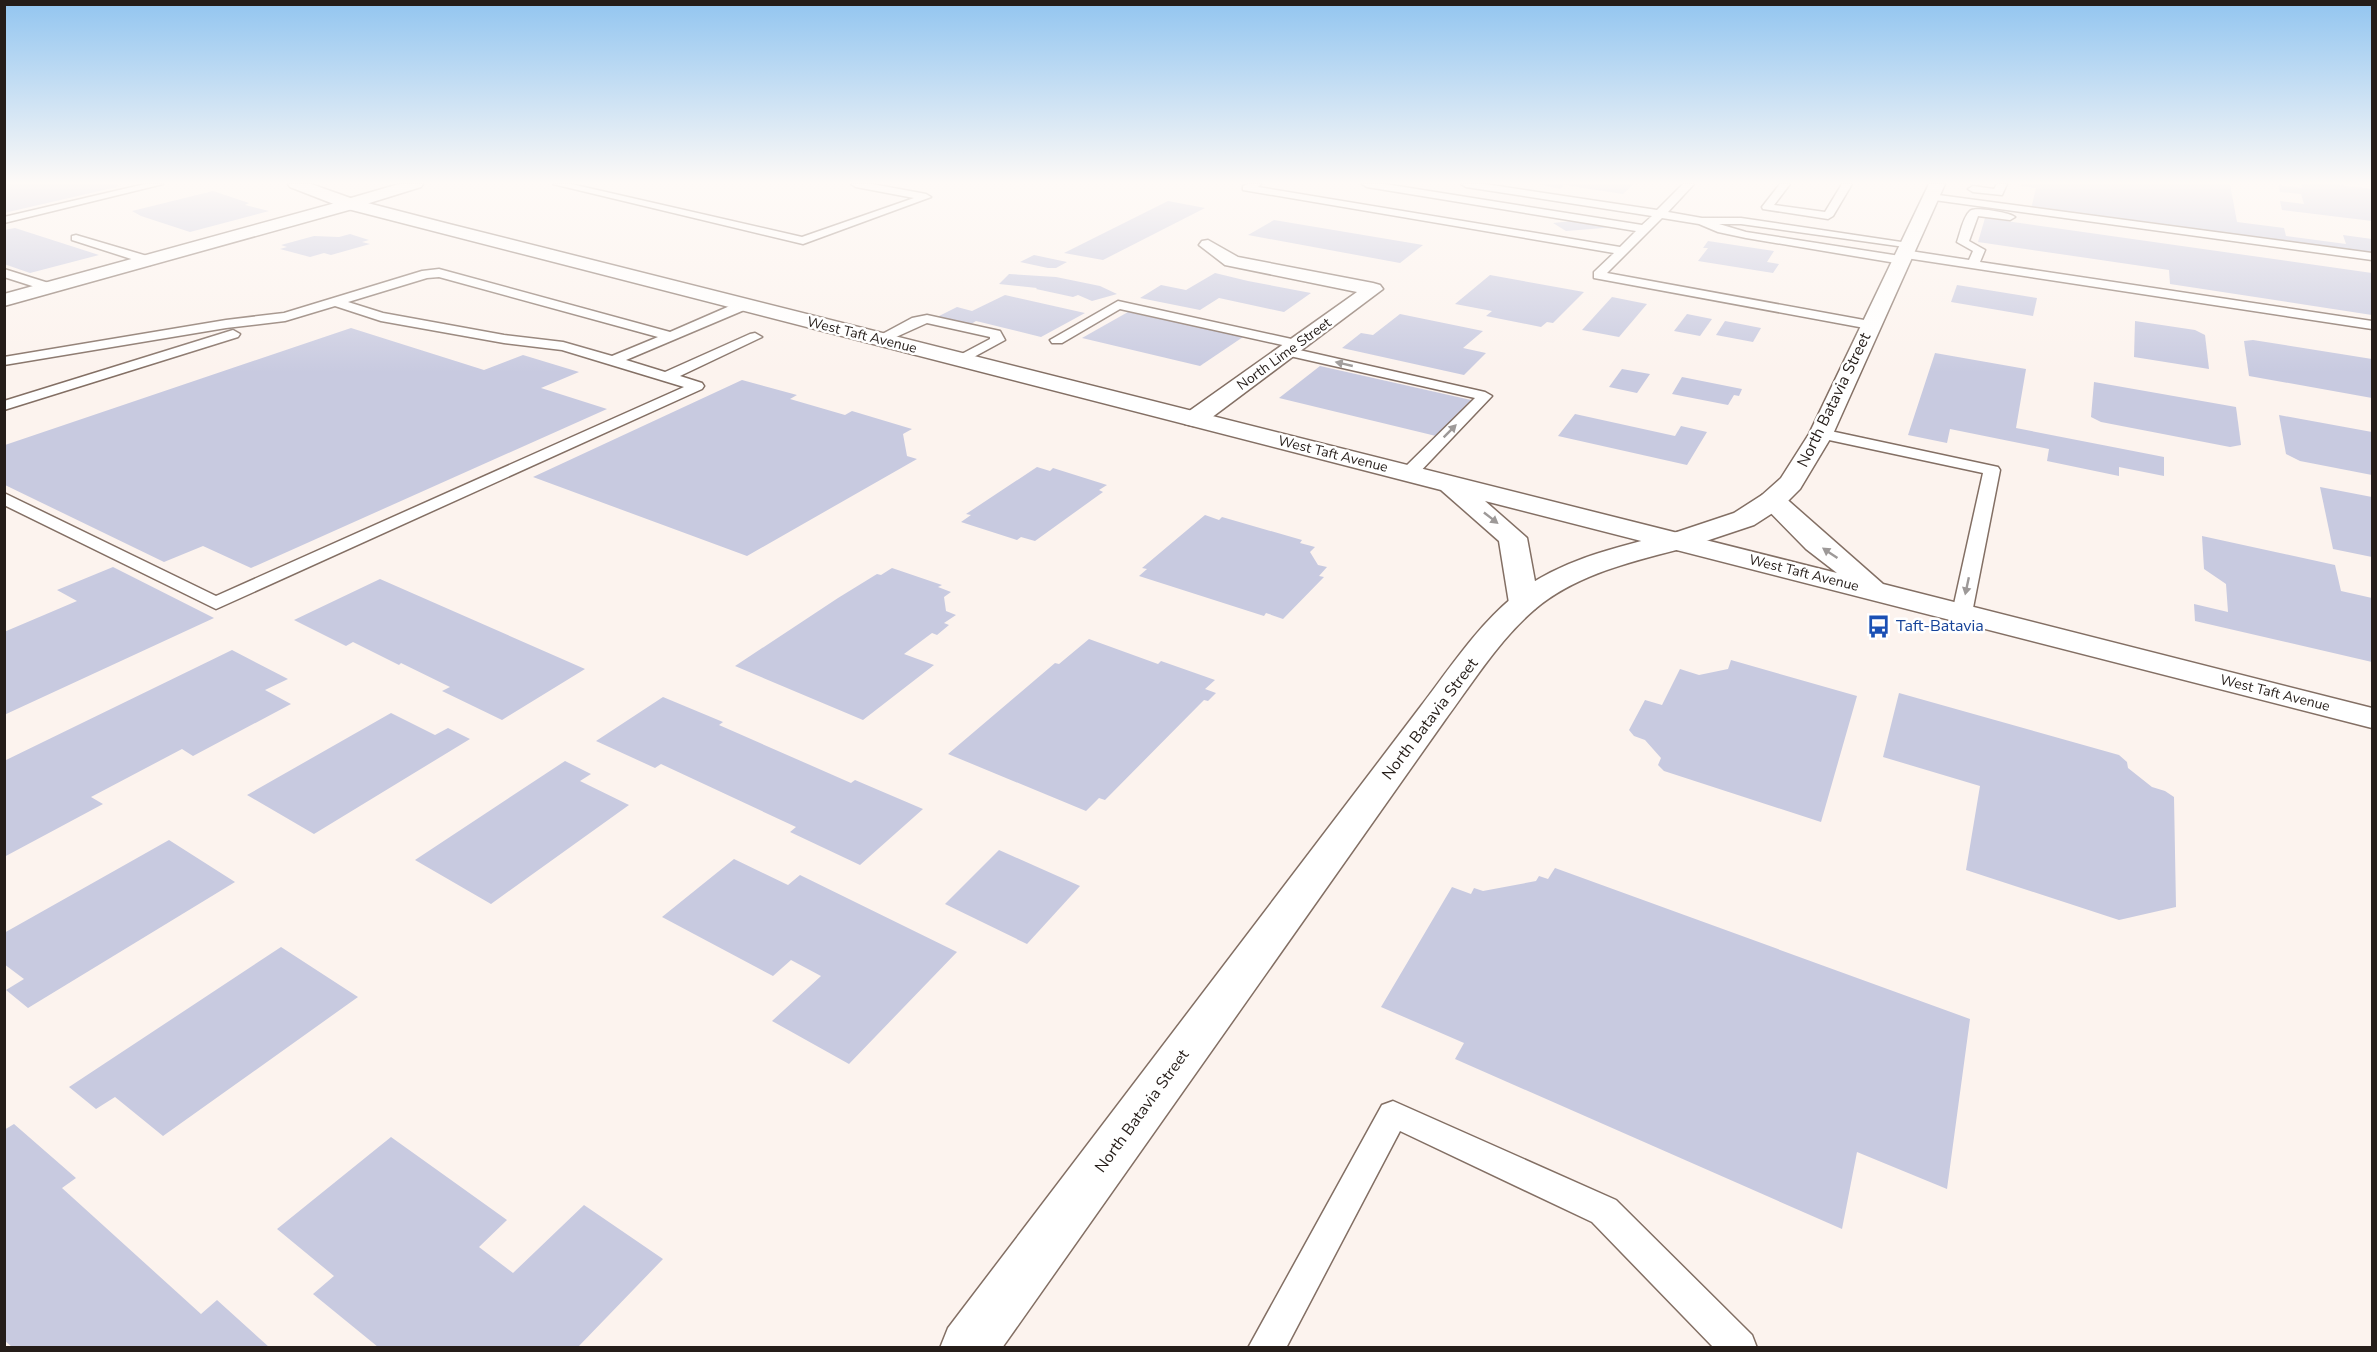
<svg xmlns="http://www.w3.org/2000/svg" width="2377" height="1352" font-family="'Nunito Sans',sans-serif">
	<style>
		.building { fill: #c8cae0 }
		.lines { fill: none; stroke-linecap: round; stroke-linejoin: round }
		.service-casing { stroke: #836f64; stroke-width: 3 }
		.minor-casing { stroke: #836f64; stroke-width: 3 }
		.tertiary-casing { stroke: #836f64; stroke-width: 3 }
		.secondary-casing { stroke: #836f64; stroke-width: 3 }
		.primary-casing { stroke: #836f64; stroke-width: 3 }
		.service { fill: #fff; fill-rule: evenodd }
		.minor { fill: #fff; fill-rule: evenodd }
		.tertiary { fill: #fff; fill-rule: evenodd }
		.secondary { fill: #fff; fill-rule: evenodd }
		.primary { fill: #fff; fill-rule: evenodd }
		.oneway { fill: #9d9998 }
		.labels { text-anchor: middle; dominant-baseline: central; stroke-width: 5; stroke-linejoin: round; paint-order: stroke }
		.far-street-label { font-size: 14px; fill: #251d19; stroke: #fff }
		.street-label { font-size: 16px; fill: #251d19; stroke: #fff }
		.transit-label { font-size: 16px; fill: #164399; stroke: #fff; text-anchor: start }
	</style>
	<rect width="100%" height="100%" fill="#fcf3ee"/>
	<g class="building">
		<polygon points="4,184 114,184 121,186 4,213"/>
		<polygon points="1537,184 1634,184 1623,194 1564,185 1560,189"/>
		<polygon points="2022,184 2230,184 2237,222 2284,228 2286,236 2346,244 2343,235 2372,239 2372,252 2031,209 2036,188 2021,186"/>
		<polygon points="2301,184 2332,184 2372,189 2372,221 2282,210 2280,201 2304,204 2301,194 2280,192 2278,185 2302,188"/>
		<polygon points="213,191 249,203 245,205 269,211 190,232 141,216 132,211"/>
		<polygon points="1168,201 1205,208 1103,260 1064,253"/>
		<polygon points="1601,218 1616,227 1566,231 1553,223"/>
		<polygon points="1985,218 2372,273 2372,315 2170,284 2169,270 1978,242"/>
		<polygon points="1274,220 1423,245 1400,263 1248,235"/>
		<polygon points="15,228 99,255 30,273 4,264 4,230"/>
		<polygon points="350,234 369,240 362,242 370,244 331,255 324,253 310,257 280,249 287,247 281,245 314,236 339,237"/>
		<polygon points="1708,241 1774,251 1767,262 1779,264 1773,273 1698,261 1708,248 1703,248"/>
		<polygon points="1034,255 1067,262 1056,268 1048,268 1020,262"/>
		<polygon points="1215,273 1248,281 1311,293 1284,312 1219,298 1200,310 1140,298 1161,285 1186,290"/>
		<polygon points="1009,274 1056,277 1100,286 1117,294 1092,301 1078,295 1073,297 1036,289 1037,288 999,284"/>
		<polygon points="1490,275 1584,292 1553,323 1547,322 1541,327 1486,316 1492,311 1455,304"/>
		<polygon points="1957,285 2037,298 2033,316 1951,302"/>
		<polygon points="1005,295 1085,313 1041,337 976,321 968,326 935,318 957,307 972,311"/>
		<polygon points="1612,297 1647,304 1619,337 1582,330"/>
		<polygon points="1128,312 1243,337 1200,366 1082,338"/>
		<polygon points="1400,314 1483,331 1463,348 1486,353 1464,375 1342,348 1361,333 1373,335"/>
		<polygon points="1687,314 1712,319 1700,336 1674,331"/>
		<polygon points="1725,321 1761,328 1753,342 1716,335"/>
		<polygon points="2135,321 2195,330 2205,335 2209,369 2134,357"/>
		<polygon points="351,328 484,370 523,355 579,372 541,388 607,409 251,568 203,546 164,562 5,485 5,445"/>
		<polygon points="2253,340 2372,359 2372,398 2249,376 2244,341"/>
		<polygon points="1935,353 2026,369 2016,428 2164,457 2164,476 2119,467 2119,476 2047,461 2049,449 1950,429 1947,443 1908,435"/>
		<polygon points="1320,366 1471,400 1436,436 1279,398"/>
		<polygon points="1622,369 1650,374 1637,393 1609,387"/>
		<polygon points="1682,377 1742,389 1739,396 1734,395 1728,405 1672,394"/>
		<polygon points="742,380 797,395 790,399 845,415 852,411 912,429 903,434 907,456 917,459 747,556 533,477"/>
		<polygon points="2094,382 2236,407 2241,445 2230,447 2101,422 2091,417"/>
		<polygon points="1575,414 1675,436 1681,426 1707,432 1687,465 1558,436"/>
		<polygon points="2279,415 2372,432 2372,475 2300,461 2286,454"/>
		<polygon points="1037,467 1050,471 1053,468 1107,485 1099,490 1103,492 1035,541 1021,537 1017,540 961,522 971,515 966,514"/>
		<polygon points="2320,487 2372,497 2372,557 2333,549"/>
		<polygon points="1205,515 1219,520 1222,517 1302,540 1300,543 1315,547 1310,552 1318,565 1327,567 1319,576 1324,577 1283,619 1266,613 1264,616 1139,576 1147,569 1142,568"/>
		<polygon points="2202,536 2335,565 2341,591 2372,598 2372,662 2195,621 2194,604 2228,612 2226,584 2204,569"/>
		<polygon points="113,567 214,618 4,715 4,632 77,601 57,590"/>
		<polygon points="892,568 942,585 938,587 951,592 944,597 946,611 956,615 944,623 949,625 937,635 932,633 904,654 934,665 863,720 735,666 838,598 877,574 881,575"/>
		<polygon points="380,579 585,669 502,720 442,691 450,687 401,663 399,665 353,642 346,646 294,620"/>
		<polygon points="1089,639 1158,664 1161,661 1215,680 1205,689 1216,693 1208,701 1204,700 1105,800 1099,798 1086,811 948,754 1055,663 1059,664"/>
		<polygon points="232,650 288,679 265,690 291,704 193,756 182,749 91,797 103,804 4,857 4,761"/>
		<polygon points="1731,660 1857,696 1821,822 1664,771 1658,765 1661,758 1645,740 1634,736 1629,730 1645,700 1662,705 1680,669 1699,675 1728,669"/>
		<polygon points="1899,693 2119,755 2127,762 2128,768 2152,787 2165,791 2174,797 2176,907 2119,920 1966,870 1980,786 1883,757"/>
		<polygon points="663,697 723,722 719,725 851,783 855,780 923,809 860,865 790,832 796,827 661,764 655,768 596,741"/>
		<polygon points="391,713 435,735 448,728 470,739 314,834 247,795"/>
		<polygon points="565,761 591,774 580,781 629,805 491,904 415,860"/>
		<polygon points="169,840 235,882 28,1008 6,990 24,979 4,964 4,933"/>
		<polygon points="999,850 1080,886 1027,944 945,904"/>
		<polygon points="734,859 788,885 800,875 957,952 849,1064 772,1021 821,976 791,960 773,976 662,917"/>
		<polygon points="1555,868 1970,1019 1947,1189 1857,1152 1842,1229 1455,1059 1464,1043 1381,1007 1452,887 1471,894 1474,888 1483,891 1536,881 1539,876 1548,879"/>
		<polygon points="281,947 358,997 163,1136 115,1097 96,1109 69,1087"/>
		<polygon points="14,1124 76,1178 62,1188 201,1314 217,1300 269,1347 12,1347 4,1340 4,1130"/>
		<polygon points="391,1137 507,1220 479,1247 513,1273 584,1205 663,1259 578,1347 378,1347 313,1294 334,1276 277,1229"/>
	</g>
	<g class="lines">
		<defs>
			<g id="service">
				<polygon points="145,184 163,184 4,223 4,217"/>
				<polygon points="553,184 571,184 802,237 914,198 856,187 851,184 872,184 926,194 931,197 803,244"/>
				<path d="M1248 184H1261L1258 187 1620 247 1636 231 1367 187 1362 184H1385L1642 225 1652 216 1466 187 1461 184H1485L1657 210 1683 184H1694L1668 212 1702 218H1741L1908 243 1914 246 1912 248 1741 224H1719L1746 232 1900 256V252L1904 250 1969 260 1973 251 1957 242C1960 234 1963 217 1970 211 1974 206 2011 213 2015 217L2010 220 1978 216 1969 241 1985 250 1980 262 2372 321V329L1906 258V263L1902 264 1746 238 1718 232 1699 224 1662 218 1607 273 1875 322 1877 325 1870 329 1594 278V272L1614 253 1243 190V186Z"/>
				<polygon points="1780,184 1790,184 1774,205 1825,212 1842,184 1852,184 1833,216 1828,219 1763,209 1762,207"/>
				<polygon points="1997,184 2007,184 2002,195 1973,192 1968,189 1973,186 1994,189"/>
				<polygon points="1931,194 2372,253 2372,260 1927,199 1927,195"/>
				<polygon points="76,235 154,258 156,261 150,265 72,240 72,236"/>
				<polygon points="4,269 55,285 57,288 51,292 4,277"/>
				<path d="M439 269 670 332 739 302H749L750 305 749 308 626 360 665 372 750 334 755 333 762 337 680 376 702 383 704 386 702 389 216 609 4 505V493L216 596 684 387 562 350 504 343 381 321 335 306 285 321 226 328 4 365V357L226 320 284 313 422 271ZM439 277 658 337 612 356 563 342 504 335 383 313 348 302 427 278Z"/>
				<polygon points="1118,301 1296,340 1303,344 1296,348 1120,309 1062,343 1052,343 1050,340"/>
				<polygon points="927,315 1000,331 1005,340 961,364 956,363 954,360 956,357 990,339 990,337 927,323 885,342 875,342 873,339 912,318"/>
				<polygon points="233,330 240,334 238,337 4,410 4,401"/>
				<polygon points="1286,347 1485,392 1492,396 1415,477 1409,478 1401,473 1403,469 1475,398 1281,354 1279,351 1281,348"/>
				<polygon points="1821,429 1998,467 2000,470 1972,613 1969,617 1955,617 1952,613 1983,473 1815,437 1813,434 1815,431"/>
				<polygon points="1393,1101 1616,1200 1752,1335 1757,1348 1714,1348 1592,1222 1400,1131 1286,1348 1248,1348 1382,1105"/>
			</g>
			<g id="minor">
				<polygon points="399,184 423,184 421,187 350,209 342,204 344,200"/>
				<polygon points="1208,240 1238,257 1373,283 1380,285 1383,289 1203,424 1194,426 1185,424 1182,419 1185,414 1357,292 1225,265 1199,245 1202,241"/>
			</g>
			<path id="tertiary" d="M1678 532 1688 535 1692 541 1688 547C1635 561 1578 573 1535 609 1499 640 1473 682 1445 720L1002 1348H940L948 1328 1421 706C1450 668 1476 628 1513 597 1558 559 1622 546 1678 532Z"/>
			<g id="secondary">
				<polygon points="1929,184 1945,184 1833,434 1800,489 1782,507 1754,525 1688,547 1678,550 1668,547 1664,541 1668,535 1734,513 1762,495 1781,478 1809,434"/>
				<polygon points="350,199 358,204 356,208 4,306 4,294"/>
			</g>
			<polygon id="primary" points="288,184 311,184 356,200 449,224 1837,573 1806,549 1759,501 1762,495 1772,493 1782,495 1883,584 2372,708 2372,728 1485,501 1527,538 1539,603 1535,609 1524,612 1513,609 1509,603 1499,541 1441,490 344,208 290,187"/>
		</defs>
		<use href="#service" class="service-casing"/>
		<use href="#minor" class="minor-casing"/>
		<use href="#tertiary" class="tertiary-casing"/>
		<use href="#secondary" class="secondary-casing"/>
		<use href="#primary" class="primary-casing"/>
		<use href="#service" class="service"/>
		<use href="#minor" class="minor"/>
		<use href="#tertiary" class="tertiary"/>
		<use href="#secondary" class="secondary"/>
		<use href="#primary" class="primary"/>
	</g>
	<defs><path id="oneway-solid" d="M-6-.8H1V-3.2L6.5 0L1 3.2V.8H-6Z" transform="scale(1.5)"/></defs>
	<g class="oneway">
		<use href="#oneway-solid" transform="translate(1344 364) rotate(-167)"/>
		<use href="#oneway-solid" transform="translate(1450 431) rotate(-45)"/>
		<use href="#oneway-solid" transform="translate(1491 518) rotate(38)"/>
		<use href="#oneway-solid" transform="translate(1830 553) rotate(-146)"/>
		<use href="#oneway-solid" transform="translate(1967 586) rotate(102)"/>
	</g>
	<linearGradient id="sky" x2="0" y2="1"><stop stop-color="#92c5f0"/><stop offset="0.49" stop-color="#fefaf7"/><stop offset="1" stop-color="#fefaf7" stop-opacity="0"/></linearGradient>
	<rect width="2377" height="373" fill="url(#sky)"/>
	<defs>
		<symbol id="bus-bare" viewBox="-9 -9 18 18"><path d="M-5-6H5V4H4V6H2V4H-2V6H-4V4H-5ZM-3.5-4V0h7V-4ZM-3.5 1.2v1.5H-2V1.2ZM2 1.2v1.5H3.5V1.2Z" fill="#1a4fb4" stroke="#fff" stroke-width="2.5" paint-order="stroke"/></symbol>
	</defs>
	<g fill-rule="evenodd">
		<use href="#bus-bare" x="1862" y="610" width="33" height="33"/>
	</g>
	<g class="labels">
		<g class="far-street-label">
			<text transform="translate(862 335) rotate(14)">West Taft Avenue</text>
			<text transform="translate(1284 354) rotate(-36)">North Lime Street</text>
			<text transform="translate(1333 454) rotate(14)">West Taft Avenue</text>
			<text transform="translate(1804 573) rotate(14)">West Taft Avenue</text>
			<text transform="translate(2275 693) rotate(14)">West Taft Avenue</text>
		</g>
		<g class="street-label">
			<text transform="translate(1834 400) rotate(-64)">North Batavia Street</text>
			<text transform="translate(1430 719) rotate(-53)">North Batavia Street</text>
			<text transform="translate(1142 1111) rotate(-54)">North Batavia Street</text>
		</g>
		<g class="transit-label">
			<text x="1896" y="626">Taft-Batavia</text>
		</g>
	</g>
	<rect width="2377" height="1352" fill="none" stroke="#251d19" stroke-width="12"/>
</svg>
